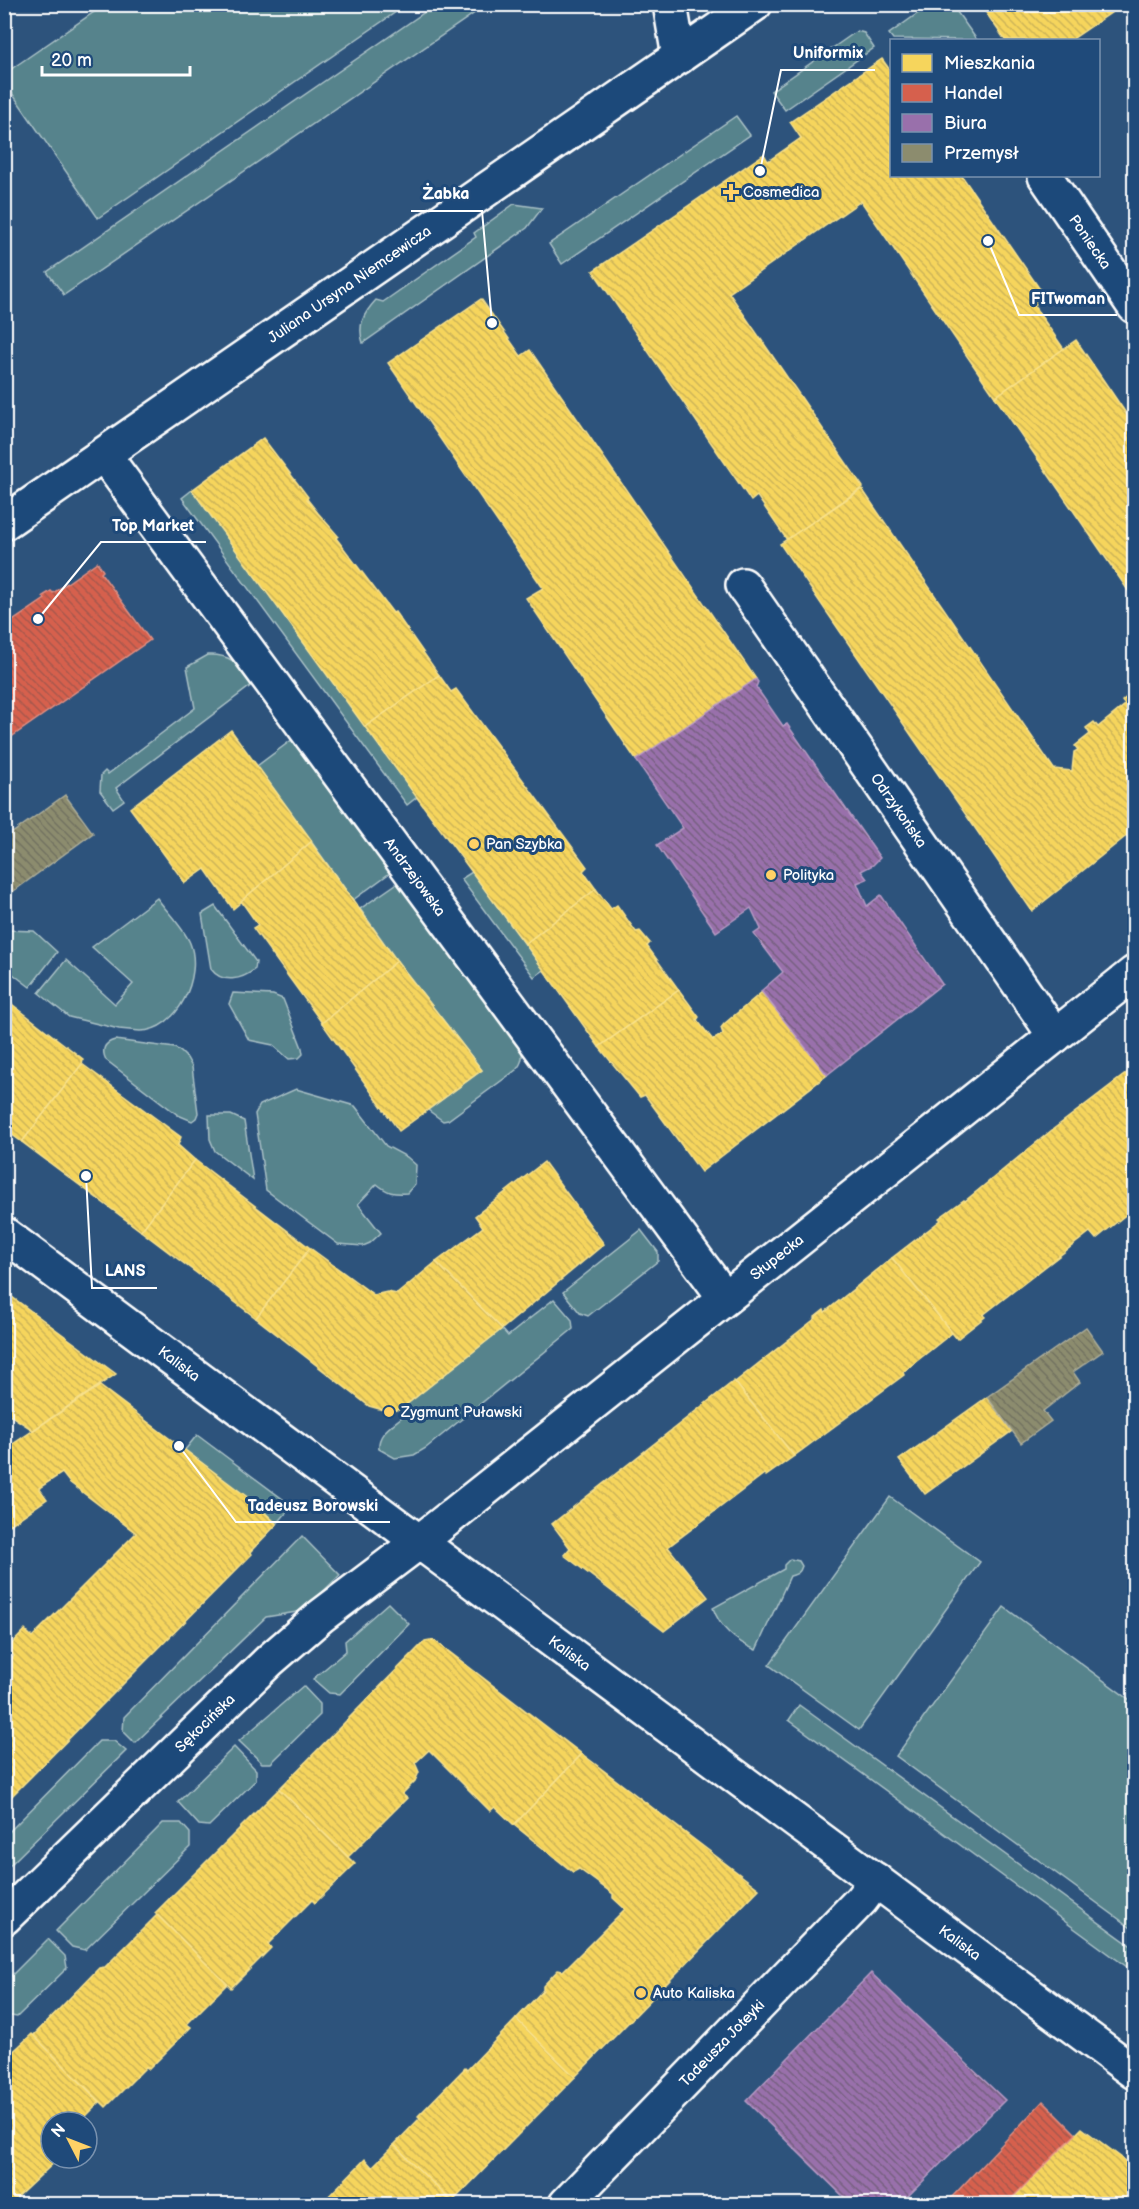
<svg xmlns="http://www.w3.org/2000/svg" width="1139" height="2209" font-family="'Balsamiq Sans',sans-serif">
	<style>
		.grass { fill: #56838c; stroke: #aac1c6; stroke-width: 1.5 }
		.homes { fill: url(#homes-back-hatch); stroke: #f9e28d; stroke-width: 1.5 }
		.shops { fill: url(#shops-back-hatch); stroke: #e29082; stroke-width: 1.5 }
		.offices { fill: url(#offices-back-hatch); stroke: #b89bc4; stroke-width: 1.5 }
		.industry { fill: url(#industry-back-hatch); stroke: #aeae9a; stroke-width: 1.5 }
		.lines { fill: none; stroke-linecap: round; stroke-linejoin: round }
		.minor-casing { stroke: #fff; stroke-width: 38 }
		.major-casing { stroke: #fff; stroke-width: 38 }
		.minor { stroke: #1f4a7a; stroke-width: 33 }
		.major { stroke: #1f4a7a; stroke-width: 33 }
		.poi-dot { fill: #ffd166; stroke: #1f4a7a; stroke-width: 2 }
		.labels { text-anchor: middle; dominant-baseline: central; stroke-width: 6; stroke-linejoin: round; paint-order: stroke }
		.poi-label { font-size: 15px; fill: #fff; stroke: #1f4a7a; text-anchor: start }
		.street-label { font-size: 15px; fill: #fff; stroke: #1f4a7a }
		.leader { fill: none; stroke: #fff; stroke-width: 2 }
		.callout-dot { fill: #fff; stroke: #1f4a7a; stroke-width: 2 }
		.callout-label { font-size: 16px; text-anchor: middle; font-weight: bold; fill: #fff; stroke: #1f4a7a; stroke-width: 6; stroke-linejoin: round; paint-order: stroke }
	</style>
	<defs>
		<pattern id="homes-back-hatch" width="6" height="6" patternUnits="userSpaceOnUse" patternTransform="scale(1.5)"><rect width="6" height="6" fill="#f6d55c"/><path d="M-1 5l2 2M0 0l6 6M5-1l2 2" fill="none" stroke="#ccb358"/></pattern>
		<pattern id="shops-back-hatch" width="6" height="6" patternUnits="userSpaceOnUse" patternTransform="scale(1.5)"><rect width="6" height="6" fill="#d6604d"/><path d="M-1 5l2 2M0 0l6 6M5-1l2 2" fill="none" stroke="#a6594d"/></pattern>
		<pattern id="offices-back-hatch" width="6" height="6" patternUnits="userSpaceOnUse" patternTransform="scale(1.5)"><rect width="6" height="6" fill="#9970ab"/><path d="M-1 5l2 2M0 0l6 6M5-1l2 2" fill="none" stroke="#766080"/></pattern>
		<pattern id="industry-back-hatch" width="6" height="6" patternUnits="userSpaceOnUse" patternTransform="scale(1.5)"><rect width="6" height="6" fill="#8c8c6e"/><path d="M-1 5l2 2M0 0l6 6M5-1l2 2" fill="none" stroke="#727260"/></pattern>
	</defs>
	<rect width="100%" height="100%" fill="#2d537c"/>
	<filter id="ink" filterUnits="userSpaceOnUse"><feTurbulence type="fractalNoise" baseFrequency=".0167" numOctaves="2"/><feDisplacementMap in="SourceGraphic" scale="12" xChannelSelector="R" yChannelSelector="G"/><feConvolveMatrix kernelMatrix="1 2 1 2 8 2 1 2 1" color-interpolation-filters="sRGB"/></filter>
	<g filter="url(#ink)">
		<g class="grass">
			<polygon points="931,4 952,5 977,40 893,39 889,34"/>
			<polygon points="104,5 104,4 406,5 98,218 5,83 4,74"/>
			<polygon points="435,5 471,5 476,12 64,295 47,272"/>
			<polygon points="857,31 864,33 874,48 785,110 771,91"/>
			<polygon points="736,116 750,135 562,264 549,244"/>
			<path d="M514 204 542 208 527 228 363 343C357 325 364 313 376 300L383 302 476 237 474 233Z"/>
			<polygon points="192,490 417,797 407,805 182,498"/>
			<path d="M208 655C233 654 238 665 253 684L116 788 124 800 113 808 100 791 101 775 105 771 108 774 195 708 187 667Z"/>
			<polygon points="293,739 391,872 353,900 257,766"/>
			<polygon points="472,872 544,970 534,977 461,879"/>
			<path d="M399 882 521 1046C523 1056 523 1062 516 1070L448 1120 443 1121 428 1110 482 1070 397 961 360 909Z"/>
			<path d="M157 898C167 912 183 927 190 943 203 976 178 1031 140 1031L119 1029 69 1017 39 993 66 960 115 1004 133 984 92 947Z"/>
			<path d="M215 906 256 962 255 969C242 980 222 984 211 969L202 914Z"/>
			<polygon points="5,930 34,931 57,952 30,987 5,968"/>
			<polygon points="233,993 273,995 283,999 302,1048 303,1054 299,1058 289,1059 273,1045 249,1040 229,1004"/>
			<path d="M115 1040 175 1048 180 1051 187 1058 192 1067 198 1113 196 1118 192 1121 178 1115 106 1060C101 1050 104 1043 115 1040Z"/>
			<path d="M296 1089 355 1106 386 1146 407 1157 416 1165 415 1184 407 1193C393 1194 388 1193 377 1184L358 1204 381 1233 370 1243 363 1246 338 1244 266 1190 255 1114 260 1105Z"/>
			<polygon points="209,1115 231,1115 244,1121 253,1180 215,1151 210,1139"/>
			<polygon points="641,1230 658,1252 658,1261 588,1316 580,1313 563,1292"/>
			<path d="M554 1299 572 1320 573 1329 426 1448 414 1455 395 1458 379 1449C377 1433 392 1426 403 1416L402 1408 502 1329 508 1336Z"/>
			<polygon points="197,1435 292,1506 277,1524 253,1503 185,1450"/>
			<polygon points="890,1497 980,1562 859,1730 769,1665"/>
			<polygon points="302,1536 340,1575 303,1611 266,1617 135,1743 123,1731 124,1717"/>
			<path d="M790 1559 799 1561 802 1566C800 1573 797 1574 790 1576L756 1650C737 1642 720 1628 713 1608L784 1569V1565Z"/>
			<polygon points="388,1603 409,1624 340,1694 329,1693 313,1679 346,1651 345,1641"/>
			<polygon points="1004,1607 1134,1703 1134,1930 896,1756"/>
			<polygon points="303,1686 320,1704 320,1715 271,1763 262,1763 239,1741"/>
			<polygon points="799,1705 1134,1948 1134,1972 789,1720"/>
			<polygon points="99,1741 114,1741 126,1751 5,1870 5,1836"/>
			<polygon points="234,1747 256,1770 256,1780 209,1826 199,1825 178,1802"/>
			<polygon points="163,1823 181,1823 190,1833 190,1847 85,1950 72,1947 56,1931"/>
			<polygon points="48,1939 65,1956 67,1968 17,2017 5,2015 5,1982"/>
		</g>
		<g class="homes">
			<polygon points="980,4 1124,4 1071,40 1005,40"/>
			<polygon points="882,59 892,73 892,176 962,176 1046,298 1034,306 1064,349 995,397 861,201 729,293 863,487 787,540 757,496 751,501 593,271 764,154 768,161 801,138 790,122"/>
			<polygon points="481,299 521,356 530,350 756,679 636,760 526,598 543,588 388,363"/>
			<polygon points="1076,340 1134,425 1134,599 995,397"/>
			<polygon points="263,438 308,497 307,499 318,513 338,536 336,538 393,613 395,612 439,675 365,727 192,490"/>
			<polygon points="862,489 1054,769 1072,771 1074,752 1078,750 1075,746 1090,734 1086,728 1094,722 1098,727 1125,705 1122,701 1130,694 1134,699 1134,830 1032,911 780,544"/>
			<polygon points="439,675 451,692 456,689 587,867 583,871 596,889 525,944 365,727"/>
			<polygon points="231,730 312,841 233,909 205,869 185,883 130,808"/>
			<polygon points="311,842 397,961 322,1023 253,928 258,925 241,901"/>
			<polygon points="596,889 611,909 617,905 636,932 640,931 650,943 647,946 679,990 599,1047 525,944"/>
			<polygon points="397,961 482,1070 399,1131 322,1023"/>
			<polygon points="679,990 699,1017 697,1020 713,1040 723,1034 721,1028 724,1024 762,992 827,1075 701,1172 645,1095 640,1097 599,1047"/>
			<polygon points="4,998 83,1059 82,1064 22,1142 4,1129"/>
			<polygon points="82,1064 181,1137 178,1145 195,1160 141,1231 22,1142"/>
			<polygon points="1134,1064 1133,1198 1134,1208 1096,1239 1090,1232 983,1315 985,1317 957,1339 892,1258 941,1220 939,1218 964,1200 965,1201 1052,1130 1132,1069 1131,1067"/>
			<polygon points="195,1160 310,1248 256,1318 141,1231"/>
			<polygon points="544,1162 604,1244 502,1329 436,1262 483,1227 475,1216"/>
			<polygon points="310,1248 374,1295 387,1292 397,1294 436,1262 502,1329 402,1408 390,1412 369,1406 256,1318"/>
			<polygon points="892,1258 952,1333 903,1372 904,1375 794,1456 735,1382 816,1318 815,1317 824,1310 825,1312"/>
			<polygon points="4,1291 116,1374 33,1430 10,1415 4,1415"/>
			<polygon points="734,1381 794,1456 766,1476 764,1474 668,1547 708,1597 664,1631 564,1555 570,1548 552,1524"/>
			<polygon points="100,1386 254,1502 277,1524 250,1552 252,1554 4,1804 4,1666 14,1656 7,1649 25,1630 32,1637 136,1533 69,1482 62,1473 39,1488 47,1499 4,1529 4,1450"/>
			<polygon points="987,1397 1012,1431 925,1494 899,1460"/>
			<polygon points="430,1640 435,1641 582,1754 514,1825 495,1807 490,1811 429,1750 415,1763 419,1772 415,1781 402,1794 407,1798 348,1857 279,1789 425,1641"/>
			<polygon points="582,1754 759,1889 575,2077 516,2019 543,1990 543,1986 558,1970 563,1971 625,1909 613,1898 613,1894 579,1869 573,1872 514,1825"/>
			<polygon points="279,1789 355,1864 315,1903 312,1900 268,1944 271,1948 231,1988 155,1913"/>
			<polygon points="157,1915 227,1984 187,2024 191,2027 149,2069 146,2067 106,2107 33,2036 99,1968 105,1967"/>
			<polygon points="516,2019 575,2077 452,2202 394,2145 420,2118 418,2116 465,2068 467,2070"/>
			<polygon points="32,2034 100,2102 80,2122 51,2122 51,2158 59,2158 10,2204 4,2204 4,2060"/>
			<polygon points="1082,2128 1134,2167 1134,2204 1022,2204 1013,2198"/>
			<polygon points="394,2145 452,2202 450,2204 321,2204 365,2159 372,2167"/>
		</g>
		<g class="shops">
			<polygon points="97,562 103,571 101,573 150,640 4,742 4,627 45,599 43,596 51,591 53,593"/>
			<polygon points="1043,2101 1076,2134 1006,2204 957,2204 951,2198"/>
		</g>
		<g class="offices">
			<polygon points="756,679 758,682 756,687 783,726 787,724 880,858 873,865 861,871 867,879 857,883 867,906 881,895 942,984 827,1075 761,991 783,972 754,934 761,929 751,908 716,932 657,845 683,828 636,760"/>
			<polygon points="871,1973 1005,2100 900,2204 851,2204 746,2101"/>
		</g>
		<g class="industry">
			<polygon points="65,795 93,833 4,898 4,839"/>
			<polygon points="1086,1327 1103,1351 1073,1372 1080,1382 1043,1411 1051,1421 1021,1443 987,1397"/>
		</g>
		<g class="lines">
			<defs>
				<g id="minor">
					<polyline points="670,4 679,57"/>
					<path id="s1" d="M1045 176 1134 306"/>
					<path id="s2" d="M104 455 725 1298"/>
					<path id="s3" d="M743 585 1055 1036"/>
					<path id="s4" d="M4 1234 1134 2072"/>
					<path id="s5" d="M4 1918 270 1660 321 1616 419 1542 1134 973"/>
					<path id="s6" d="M566 2204 861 1900 876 1880"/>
				</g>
				<g id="major">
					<path id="s7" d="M4 523 755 4"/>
				</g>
			</defs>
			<use href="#minor" class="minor-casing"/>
			<use href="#major" class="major-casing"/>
			<use href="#minor" class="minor"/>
			<use href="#major" class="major"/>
		</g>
	</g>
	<g class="poi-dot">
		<path d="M728 183h6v6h6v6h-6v6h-6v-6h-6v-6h6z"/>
		<circle cx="474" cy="844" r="6"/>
		<circle cx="771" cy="875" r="6"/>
		<circle cx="389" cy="1412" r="6"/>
		<circle cx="641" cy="1993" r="6"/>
	</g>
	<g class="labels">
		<g class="poi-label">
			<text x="743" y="192">Cosmedica</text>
			<text x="486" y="844">Pan Szybka</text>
			<text x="783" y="875">Polityka</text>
			<text x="401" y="1412">Zygmunt Puławski</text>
			<text x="653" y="1993">Auto Kaliska</text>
		</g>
		<g class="street-label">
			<text stroke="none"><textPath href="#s1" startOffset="80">Poniecka</textPath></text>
			<text stroke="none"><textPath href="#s7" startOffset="420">Juliana Ursyna Niemcewicza</textPath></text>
			<text stroke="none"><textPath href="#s3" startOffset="274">Odrzykońska</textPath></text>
			<text stroke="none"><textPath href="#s2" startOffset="524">Andrzejowska</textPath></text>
			<text stroke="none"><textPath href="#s5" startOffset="1018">Słupecka</textPath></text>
			<text stroke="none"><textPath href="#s4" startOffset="218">Kaliska</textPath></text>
			<text stroke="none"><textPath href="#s4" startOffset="704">Kaliska</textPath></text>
			<text stroke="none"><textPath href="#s5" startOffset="280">Sękocińska</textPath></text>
			<text stroke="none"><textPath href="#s4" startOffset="1190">Kaliska</textPath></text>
			<text stroke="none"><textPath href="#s6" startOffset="224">Tadeusza Joteyki</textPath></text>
		</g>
	</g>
	<path class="leader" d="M760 171L781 70H875M492 323L482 211H411M988 241L1019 315H1117M38 619L101 542H206M86 1176L92 1288H157M179 1446L236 1522H390"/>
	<g class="callout-dot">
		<circle cx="760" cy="171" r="6"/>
		<circle cx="492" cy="323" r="6"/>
		<circle cx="988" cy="241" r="6"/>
		<circle cx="38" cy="619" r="6"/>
		<circle cx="86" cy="1176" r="6"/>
		<circle cx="179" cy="1446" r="6"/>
	</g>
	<g class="callout-label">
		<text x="828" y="58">Uniformix</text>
		<text x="446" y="199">Żabka</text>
		<text x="1068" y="304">FITwoman</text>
		<text x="153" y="531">Top Market</text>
		<text x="125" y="1276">LANS</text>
		<text x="313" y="1511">Tadeusz Borowski</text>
	</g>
	<rect width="1139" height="2209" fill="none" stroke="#1f4a7a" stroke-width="24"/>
	<rect x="12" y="12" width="1115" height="2185" fill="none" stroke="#fff" stroke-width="2" filter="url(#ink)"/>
	<rect x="890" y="39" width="210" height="138" fill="#1f4a7a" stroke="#7992af" stroke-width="1.5"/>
	<rect x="902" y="54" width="30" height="18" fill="#f6d55c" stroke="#7992af" stroke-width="1.5"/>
	<text x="944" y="69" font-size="18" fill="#ffffff">Mieszkania</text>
	<rect x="902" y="84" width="30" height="18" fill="#d6604d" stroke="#7992af" stroke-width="1.5"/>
	<text x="944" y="99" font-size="18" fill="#ffffff">Handel</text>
	<rect x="902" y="114" width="30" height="18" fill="#9970ab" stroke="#7992af" stroke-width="1.5"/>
	<text x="944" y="129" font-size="18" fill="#ffffff">Biura</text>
	<rect x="902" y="144" width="30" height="18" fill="#8c8c6e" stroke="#7992af" stroke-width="1.5"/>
	<text x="944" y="159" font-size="18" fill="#ffffff">Przemysł</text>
	<g transform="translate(69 2140) rotate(312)"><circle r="28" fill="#1f4a7a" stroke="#7992af" stroke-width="1.5"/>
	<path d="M0-4.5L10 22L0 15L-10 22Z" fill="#ffd166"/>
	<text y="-9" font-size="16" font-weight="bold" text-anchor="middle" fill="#ffffff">N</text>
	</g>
	<path d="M42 66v9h148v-9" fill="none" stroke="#ffffff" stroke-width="3"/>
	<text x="51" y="66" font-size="18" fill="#ffffff" stroke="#1f4a7a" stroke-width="4.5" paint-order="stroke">20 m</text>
</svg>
